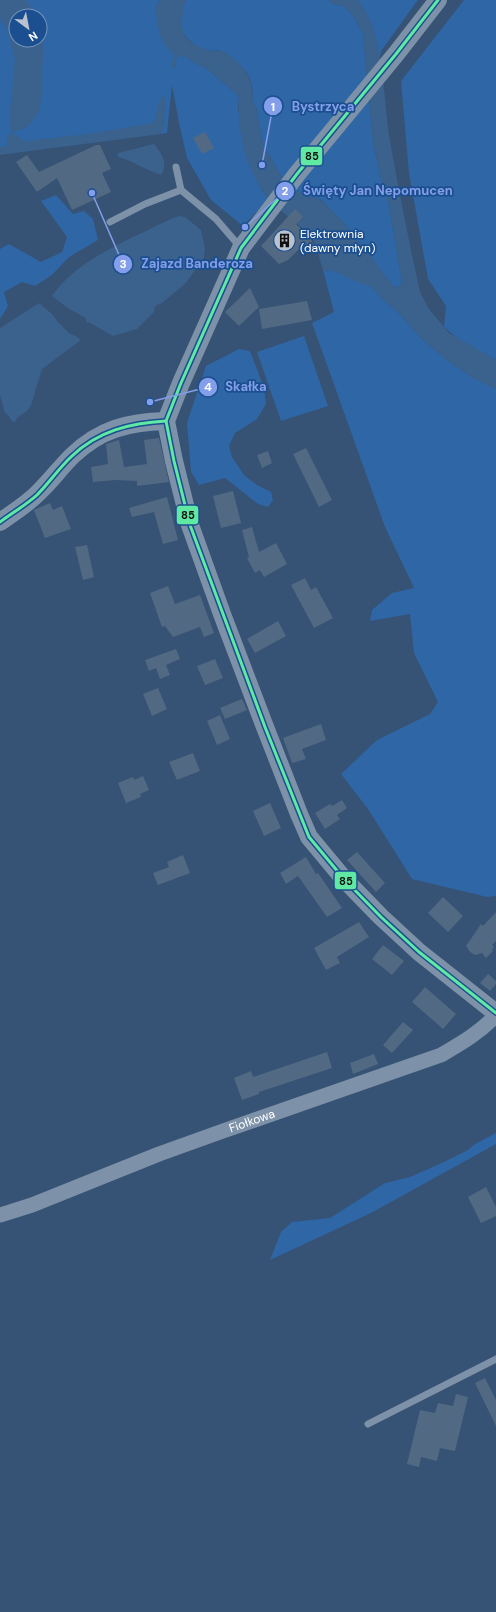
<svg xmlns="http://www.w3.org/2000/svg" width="496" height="1612" font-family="'DM Sans',sans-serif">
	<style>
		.green { fill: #2f66a5; fill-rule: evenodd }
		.water { fill: #3b618d }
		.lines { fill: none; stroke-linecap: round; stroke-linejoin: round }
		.stream { stroke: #3b618d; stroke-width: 3.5 }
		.building { fill: #526984 }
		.service { stroke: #7d92a8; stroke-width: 7 }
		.minor { stroke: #7d92a8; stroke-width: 15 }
		.tertiary { stroke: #7d92a8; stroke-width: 18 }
		.bus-1-casing { stroke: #1b4f8f; stroke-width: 6 }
		.bus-1 { stroke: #60e9a3; stroke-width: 3 }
		.labels { text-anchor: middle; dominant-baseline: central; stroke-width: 3.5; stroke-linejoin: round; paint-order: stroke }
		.poi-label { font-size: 12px; fill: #fff; stroke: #1b4f8f; text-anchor: start }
		.street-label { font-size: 12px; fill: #fff; stroke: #1b4f8f }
		.leader { fill: none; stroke: #839eea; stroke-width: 1.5 }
		.callout-dot { fill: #839eea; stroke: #1b4f8f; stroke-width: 1.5 }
		.mark-label { font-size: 12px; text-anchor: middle; font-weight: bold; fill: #fff }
		.callout-label { font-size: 13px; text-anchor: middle; font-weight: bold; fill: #839eea; stroke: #1b4f8f; stroke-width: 3.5; stroke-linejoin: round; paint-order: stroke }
		.line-badge { stroke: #1b4f8f; stroke-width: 1.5 }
		.pale-badge-label { font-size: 11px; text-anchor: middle; font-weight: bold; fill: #111 }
	</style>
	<rect width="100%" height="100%" fill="#365274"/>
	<g class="green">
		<path d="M0 0H160L155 9 187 57 193 62 206 68 239 96 238 109 261 189 269 199 243 226 211 200 187 158 179 123 172 85 167 133 0 154ZM16 16H40V40H16Z"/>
		<path d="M185 0H329L331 3 344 6 354 17 363 34 373 141 380 175 388 200 402 281 400 286 394 288 365 249 352 235 344 223 320 199 309 197 293 189 282 178 263 144 256 107 253 103C254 71 242 66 219 50 204 54 183 41 181 25 180 17 183 8 185 0Z"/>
		<polygon points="358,0 418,0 381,51 380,59 372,26"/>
		<polygon points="464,0 496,0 496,360 458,339 444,327 446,306 428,279 409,173 401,81"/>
		<polygon points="56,195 73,214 84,211 93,219 98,240 69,257 52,275 35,286 22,282 4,292 8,306 0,319 0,249 9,244 41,262 62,252 67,237 41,201"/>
		<polygon points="323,270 334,271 372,287 384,300 402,316 420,337 448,361 472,377 496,389 496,896 487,897 412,879 368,809 341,774 377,740 430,714 438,702 414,653 410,614 370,621 372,610 392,593 414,588 385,527 312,323 334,312"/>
		<polygon points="304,336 328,406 281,421 257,352"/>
		<polygon points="239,349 250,351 264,388 266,404 257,419 235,433 229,446 232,457 244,475 257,485 271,492 273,500 268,507 258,504 225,478 199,485 191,472 187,423 206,366"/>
		<polygon points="496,1133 496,1144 371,1213 270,1260 281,1232 292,1222 330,1218 385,1183 410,1177 444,1162 468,1150 475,1144"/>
	</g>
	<g class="water">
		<path d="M0 0H26L36 16H16V40H40V23L42 27 43 49 42 94 39 112 29 126 12 133 25 141 89 134 153 123C157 116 157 105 160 100L165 101 164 129 160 134 0 155V147H6L8 135 11 133 10 113 15 59 7 29 0 19Z"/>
		<path d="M160 0H185C181 19 177 39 200 47 204 48 208 51 212 51 216 52 217 49 221 51 226 52 230 56 234 59 249 72 253 83 253 103L256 107 263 144 282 178 293 189 309 197 319 199 332 211 344 223 352 235 365 249 395 288 400 286 402 281 388 200 380 175 373 141 363 34 354 17 344 6 331 3 329 0H358C385 34 383 99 390 141 399 191 409 242 420 292L429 309 449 333 496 360V389L472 377 448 361 420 337 402 316 384 300 372 287 355 281 334 271 323 270C320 263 317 244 312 238 305 228 287 217 278 208 248 181 236 135 239 96L206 68 193 62 187 57 176 56C158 41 159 30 155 8Z"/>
		<path d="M154 144C161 152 169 164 161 175 146 170 133 161 118 157V153Z"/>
		<path d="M179 216 185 217 201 230 205 248 204 258 185 284 162 303 155 306 154 312 137 329 113 336 90 323 86 322V318L69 309 52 296C73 266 105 251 137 235 151 229 164 221 179 216Z"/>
		<polygon points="39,303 52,314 58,322 70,334 76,336 81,340 42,369 31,405 27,411 17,418 15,422 12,421 8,415 5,413 0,395 0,328"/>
	</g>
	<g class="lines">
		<g class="stream">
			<polyline points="173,66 177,52"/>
			<polyline points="162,106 163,98"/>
		</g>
	</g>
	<g class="building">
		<polygon points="205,132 214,148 202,154 193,138"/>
		<polygon points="96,145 100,145 111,169 102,173 111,192 72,210 57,178 37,192 16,162 27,155 39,172"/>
		<polygon points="295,209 303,217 296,224 310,237 315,248 303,251 301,247 288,260 279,264 261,246"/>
		<polygon points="250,288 259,307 239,326 225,312"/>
		<polygon points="307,301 312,320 262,329 259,309"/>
		<polygon points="159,438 169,482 137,486 137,481 115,480 93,482 91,467 108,464 106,444 119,440 124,467 147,464 144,440"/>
		<polygon points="306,448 332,500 319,507 293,454"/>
		<polygon points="268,451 272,463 262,468 257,455"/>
		<polygon points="233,491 241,523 221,528 213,496"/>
		<polygon points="167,497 178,540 163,544 154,512 132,517 129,508"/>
		<polygon points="50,503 53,510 62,506 71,529 45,538 34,510"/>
		<polygon points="252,527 259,552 276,543 287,564 264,577 260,570 255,573 247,558 249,557 242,530"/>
		<polygon points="87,545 94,577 83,580 75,547"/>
		<polygon points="305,578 311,590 316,587 333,618 314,628 291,585"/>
		<polygon points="168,586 175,604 200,595 214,633 204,637 200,627 173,637 165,626 162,627 150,593"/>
		<polygon points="278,621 286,636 255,653 247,639"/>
		<polygon points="176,649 180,659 166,665 170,675 160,679 156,668 149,671 145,660"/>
		<polygon points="215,659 223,678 205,685 197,666"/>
		<polygon points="158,688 167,709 152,716 143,694"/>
		<polygon points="242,699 247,710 225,719 220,708"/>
		<polygon points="220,715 230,739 217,745 207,721"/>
		<polygon points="321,724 326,740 302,749 306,759 292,763 283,738"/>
		<polygon points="193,753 200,771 177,780 169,762"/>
		<polygon points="143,776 149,790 140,794 141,797 126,803 118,783 133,777 134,780"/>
		<polygon points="342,800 347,808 337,815 340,819 325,829 315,813 330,804 332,806"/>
		<polygon points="270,803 281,828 264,836 253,811"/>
		<polygon points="357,852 385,883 376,892 347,860"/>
		<polygon points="183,855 190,873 158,885 153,873 169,867 167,862"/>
		<polygon points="306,857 316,874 318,873 342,908 327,917 298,876 286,884 280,873"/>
		<polygon points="443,897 463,916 448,932 428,913"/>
		<polygon points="496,912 496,941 492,945 494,947 492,950 493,951 486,958 482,953 475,955 470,952 466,946 481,924 483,926"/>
		<polygon points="359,922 369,937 337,957 340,963 326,970 314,948"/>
		<polygon points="383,945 404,961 392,975 372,959"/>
		<polygon points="488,974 496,981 496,984 490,991 480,983"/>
		<polygon points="425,987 456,1014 443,1029 412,1002"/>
		<polygon points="403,1022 413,1030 392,1053 383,1045"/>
		<polygon points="327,1052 332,1068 259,1092 259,1094 242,1100 234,1078 251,1071 253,1077"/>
		<polygon points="374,1054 378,1064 353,1074 350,1063"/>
		<polygon points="486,1187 496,1207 496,1216 481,1223 468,1197"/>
		<polygon points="485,1378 496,1400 496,1426 475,1383"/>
		<polygon points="456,1394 468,1397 455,1451 440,1448 437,1461 421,1457 419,1467 407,1464 420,1410 435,1413 438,1403 453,1406"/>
	</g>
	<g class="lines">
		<g class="service">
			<polyline points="176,167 181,190"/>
			<polyline points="110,222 145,204 181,190 216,219 241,248"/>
			<polyline points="368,1424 496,1359"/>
		</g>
		<path class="minor" id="s1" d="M0 1215 32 1205 159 1154 223 1131 441 1055C460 1044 481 1032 496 1015"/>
		<g class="tertiary">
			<polyline points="438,0 396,54 297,174 241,248 181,383 166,421 174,461 190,525 222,614 265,727 299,814 309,837 344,879 381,917 419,952 496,1013"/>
			<path d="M0 522C14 512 29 503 41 490 52 479 61 467 72 456 100 429 128 422 166 421"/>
		</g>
		<defs>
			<g id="bus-1">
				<polyline points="438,0 396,54 297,174 241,248 181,383 166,421 174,461 190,525 265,727 309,837 344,879 381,917 419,952 496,1013"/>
				<path d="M0 522C12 513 26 505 37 495 49 483 59 468 72 456 98 431 130 423 166 421"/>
			</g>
		</defs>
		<use href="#bus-1" class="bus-1-casing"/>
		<use href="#bus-1" class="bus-1"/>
	</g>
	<defs>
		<symbol id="building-disc" viewBox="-11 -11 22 22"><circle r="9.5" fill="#b9c2ce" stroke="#1b4f8f"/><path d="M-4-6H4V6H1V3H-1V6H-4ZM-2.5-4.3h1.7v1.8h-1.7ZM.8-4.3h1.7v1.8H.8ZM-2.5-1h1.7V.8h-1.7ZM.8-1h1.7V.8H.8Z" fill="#111"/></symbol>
	</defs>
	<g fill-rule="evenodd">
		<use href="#building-disc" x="272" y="228" width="25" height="25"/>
	</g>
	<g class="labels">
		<g class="poi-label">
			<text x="300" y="234">Elektrownia<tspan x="300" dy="14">(dawny młyn)</tspan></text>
		</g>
		<g class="street-label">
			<text stroke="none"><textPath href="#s1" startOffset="269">Fiołkowa</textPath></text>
		</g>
	</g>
	<path class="leader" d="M262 165L273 106M245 227L285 191M92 193L123 264M150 402L208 387"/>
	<g class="callout-dot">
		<circle cx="262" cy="165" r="4"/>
		<circle cx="245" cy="227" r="4"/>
		<circle cx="92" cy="193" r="4"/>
		<circle cx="150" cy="402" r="4"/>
		<circle cx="273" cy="106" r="10"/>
		<circle cx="285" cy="191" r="10"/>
		<circle cx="123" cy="264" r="10"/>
		<circle cx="208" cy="387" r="10"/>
	</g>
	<g class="mark-label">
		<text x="273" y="111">1</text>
		<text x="285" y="195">2</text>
		<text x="123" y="268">3</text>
		<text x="208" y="391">4</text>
	</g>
	<g class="callout-label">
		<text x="323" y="111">Bystrzyca</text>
		<text x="378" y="195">Święty Jan Nepomucen</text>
		<text x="197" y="268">Zajazd Banderoza</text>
		<text x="246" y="391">Skałka</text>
	</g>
	<g class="line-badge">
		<rect x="300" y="146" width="23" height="20" rx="4" fill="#60e9a3"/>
		<rect x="176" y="505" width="23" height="20" rx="4" fill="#60e9a3"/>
		<rect x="334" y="871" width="23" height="19" rx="4" fill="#60e9a3"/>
	</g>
	<g class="pale-badge-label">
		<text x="312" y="160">85</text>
		<text x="188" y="519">85</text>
		<text x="346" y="885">85</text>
	</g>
	<g transform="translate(28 28) rotate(148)"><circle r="19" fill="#1b4f8f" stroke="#7695bc"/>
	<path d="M0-3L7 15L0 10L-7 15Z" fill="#b9c2ce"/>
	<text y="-6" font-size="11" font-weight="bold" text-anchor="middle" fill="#ffffff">N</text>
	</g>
</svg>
